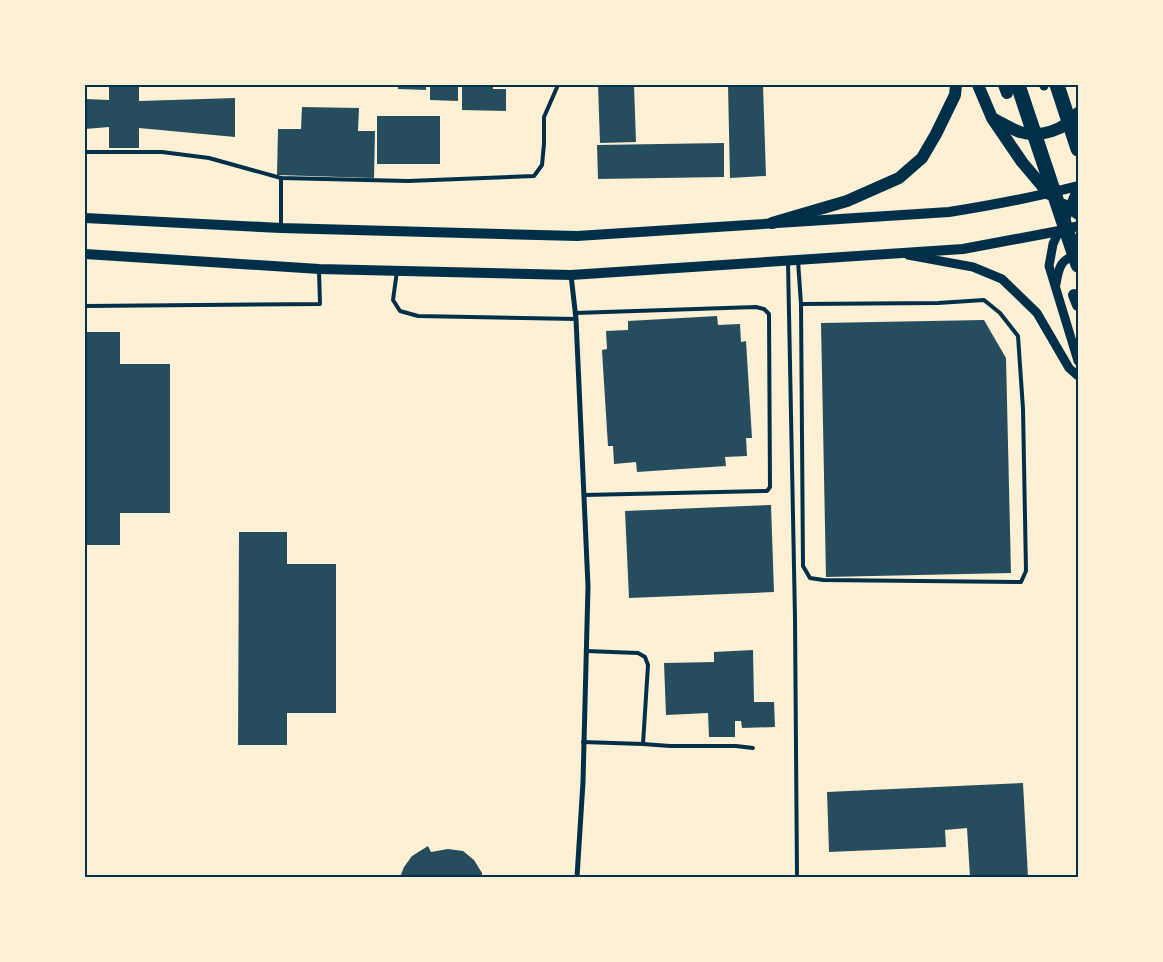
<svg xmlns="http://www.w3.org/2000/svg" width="1163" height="962" font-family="Ubuntu,sans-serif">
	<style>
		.building { fill: #264d5e }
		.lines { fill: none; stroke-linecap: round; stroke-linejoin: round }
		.service { stroke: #003049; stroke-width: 4 }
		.minor { stroke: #003049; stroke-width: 5 }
		.tertiary { stroke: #003049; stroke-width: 9 }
		.secondary { stroke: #003049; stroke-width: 10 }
		.primary { stroke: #003049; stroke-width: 12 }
		.motorway { stroke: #003049; stroke-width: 15 }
		.neatline { fill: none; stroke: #003049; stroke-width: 2 }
	</style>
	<rect width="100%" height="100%" fill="#fdf0d5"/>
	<g class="building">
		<polygon points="109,85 139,85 139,101 235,98 235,137 139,128 139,148 109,148 109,127 85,129 85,99 109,100"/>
		<polygon points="398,85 426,85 426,90 398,89"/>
		<polygon points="430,85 458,85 458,101 430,100"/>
		<polygon points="462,85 493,85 493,89 506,89 506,111 462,110"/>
		<polygon points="598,85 634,85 636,142 600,143"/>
		<polygon points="728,85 763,85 766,176 730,178"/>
		<polygon points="302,107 359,108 358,131 375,131 374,178 277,175 278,129 301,129"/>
		<rect x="377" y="116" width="63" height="48"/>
		<polygon points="724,143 724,177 598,179 597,145"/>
		<polygon points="717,316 718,325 740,324 741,342 746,341 752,438 746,438 747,456 725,457 726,466 637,472 636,462 614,464 613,446 608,446 603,367 602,350 607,349 606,331 628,330 628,321"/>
		<polygon points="984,320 1006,358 1011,573 826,577 821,323"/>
		<polygon points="85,332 120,332 120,364 170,364 170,513 120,513 120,545 85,545"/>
		<polygon points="771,505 774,592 629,598 625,511"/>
		<polygon points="239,532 287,532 287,564 336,564 336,713 287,713 287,745 238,745"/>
		<polygon points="753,650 754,702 774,702 775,727 742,728 741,721 735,721 735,737 709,737 708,713 666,715 664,663 714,662 714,652"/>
		<polygon points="1023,783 1028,877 970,877 967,828 945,830 946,847 829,852 827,792"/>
		<polygon points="428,846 431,852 448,849 463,851 474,860 482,873 482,877 400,877 404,867 412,856"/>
	</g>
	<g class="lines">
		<g class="service">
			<polyline points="85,152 162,152 209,158 281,178 408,181 534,176 542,165 544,144 544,117 558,85"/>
			<polyline points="281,178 281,228"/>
			<polyline points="798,261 801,304 803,566 810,578 823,580 1021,582 1026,571 1023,409 1018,336 1000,313 984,300 938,303 801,304"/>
			<polyline points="788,262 795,618 797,877"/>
			<polyline points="397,271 393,300 400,311 418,316 576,319"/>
			<polyline points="85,306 320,304 319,271"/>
			<polyline points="575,313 756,307 764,309 769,314 770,487 767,491 584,495"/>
			<polyline points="583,742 643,744 648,665 645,657 638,653 586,651"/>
			<polyline points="643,744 670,746 736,746 753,748"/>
		</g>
		<polyline class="minor" points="571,275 576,319 588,586 583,782 577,877"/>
		<g class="tertiary">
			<polyline points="1044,85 1044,86"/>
			<polyline points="1059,231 1053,244 1049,266 1078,361"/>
			<polyline points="908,255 973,267 1002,279 1037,313 1069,368 1078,376"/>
			<path d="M1056 284C1059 266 1060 261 1078 253"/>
		</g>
		<g class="secondary">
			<polyline points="1064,204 1078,215"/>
			<path d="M85 218 281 228 577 236 949 212C993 205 1035 197 1078 186"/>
			<polyline points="1063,224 1078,188"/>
			<polyline points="85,254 319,269 571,275 963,249 1059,231 1078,226"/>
		</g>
		<g class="primary">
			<polyline points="978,85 992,118 1022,162 1049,194"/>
			<polyline points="1004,85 1007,93"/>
			<path d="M994 119C1002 123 1011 129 1020 132 1041 138 1065 130 1078 113"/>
			<polyline points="772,223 847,201 899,178 922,158 936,134 955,95 956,85"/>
			<polyline points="1074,295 1078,305"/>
		</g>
		<g class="motorway">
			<polyline points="1018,85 1078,265"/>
			<polyline points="1057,85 1078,149"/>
		</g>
	</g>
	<rect width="1163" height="962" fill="none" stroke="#fdf0d5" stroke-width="172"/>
	<rect x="86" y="86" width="991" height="790" class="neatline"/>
</svg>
